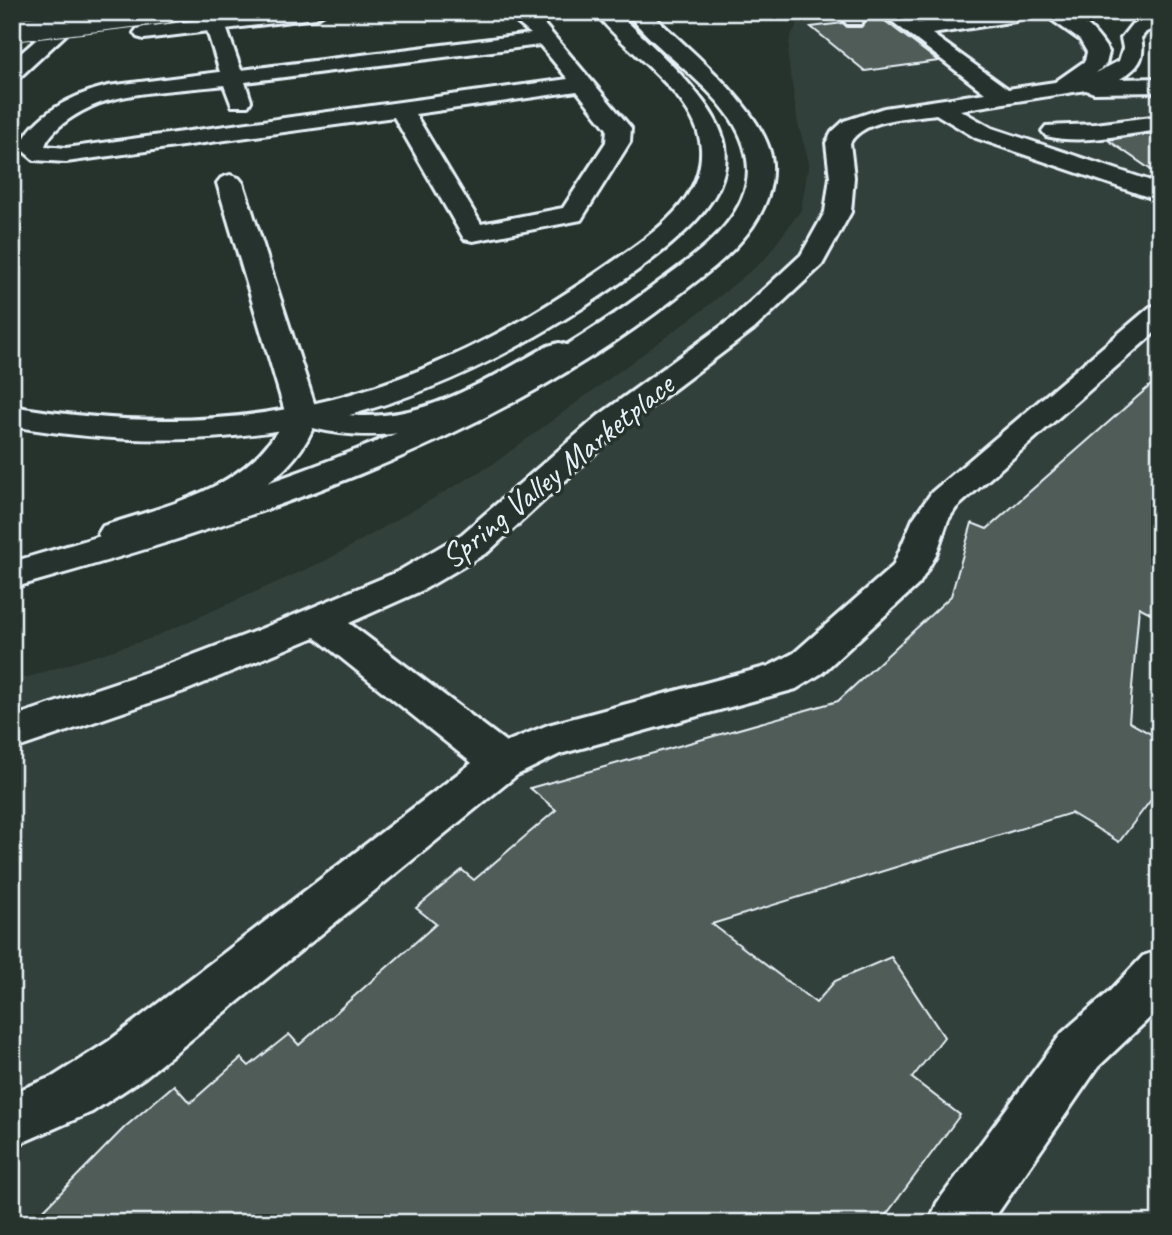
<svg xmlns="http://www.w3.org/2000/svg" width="1172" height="1235" font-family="Caveat,sans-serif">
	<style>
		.built { fill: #333f3a }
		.building { fill: #505c59; stroke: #e8f1f8; stroke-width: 2 }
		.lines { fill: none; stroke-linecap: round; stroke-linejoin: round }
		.minor-casing { stroke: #e8f1f8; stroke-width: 6 }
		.major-casing { stroke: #e8f1f8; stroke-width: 6 }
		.highway-casing { stroke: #e8f1f8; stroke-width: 6 }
		.minor { fill: #26332d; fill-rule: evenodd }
		.major { fill: #26332d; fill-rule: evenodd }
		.highway { fill: #26332d; fill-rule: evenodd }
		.major-bridge-casing { stroke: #e8f1f8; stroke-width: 24; stroke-linecap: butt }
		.major-bridge { stroke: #26332d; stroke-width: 22 }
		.labels { text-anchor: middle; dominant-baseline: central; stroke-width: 7; stroke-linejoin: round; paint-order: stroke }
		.street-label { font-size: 33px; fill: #e8f1f8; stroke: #26332d }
	</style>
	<rect width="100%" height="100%" fill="#26332d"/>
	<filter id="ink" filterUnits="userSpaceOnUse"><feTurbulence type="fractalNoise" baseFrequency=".0143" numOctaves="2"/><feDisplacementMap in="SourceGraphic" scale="14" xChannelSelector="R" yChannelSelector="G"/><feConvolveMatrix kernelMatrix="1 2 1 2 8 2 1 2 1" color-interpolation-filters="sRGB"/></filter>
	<g filter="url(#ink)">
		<polygon class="built" points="806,12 1032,12 1064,32 1076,43 1160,93 1160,1223 12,1223 12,682 149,639 327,560 493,464 704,309 764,260 801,210 809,162 798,124 788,58 790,38 800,18"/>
		<g class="building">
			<polygon points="881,18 938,61 865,71 811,27 843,23 847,27 861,27 867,20"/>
			<polygon points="1160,133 1160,176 1108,140 1147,134"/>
			<polygon points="1160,377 1160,618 1139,607 1129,722 1160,739 1160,788 1119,842 1071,813 712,924 816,1003 835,981 891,957 944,1037 912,1078 960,1115 880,1223 31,1223 125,1127 174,1085 190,1103 241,1058 249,1066 289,1034 299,1045 436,924 416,908 462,870 474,880 556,810 530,788 838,701 951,596 972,523 987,529"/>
		</g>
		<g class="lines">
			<defs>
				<g id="minor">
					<polygon points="837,12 858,12 864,20 861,24 847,24"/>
					<path d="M880 12H903L918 23 1000 12 1016 13 1019 17 1016 21 932 34 1008 89 1055 82 1085 61 1087 52 1080 40 1041 12C1076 12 1090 23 1109 52L1106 64 1096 73 1119 61 1123 48 1121 38 1132 24 1160 13V26L1146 32 1141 38C1146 60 1137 68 1120 79L1160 78V92L1094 93 1086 90 960 110 992 128 1160 184V201L976 138 936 114C910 118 864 118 850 143L854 177 851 212 822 265 754 329 620 430 488 552 423 590 349 623 506 742 548 725 769 666 794 653 893 566 913 519 932 492 1150 307 1160 304V328L956 508 948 520 936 555 919 584 822 673 796 689 560 754 517 775 145 1077 92 1112 12 1147V1093L54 1076 109 1041 472 763 315 637 187 690 12 750V717L159 668 256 631 397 572 462 534 598 416 734 317 801 255 825 212 830 177 826 143 832 132 844 121 884 108 985 93Z"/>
					<path d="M525 15 543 23 631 128 630 142 581 220 473 241 464 239 394 117 66 162 34 160 20 148C32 114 75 94 108 86L220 72 205 24 208 20H222L225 24 241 70 531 34 515 21 518 17ZM540 45 568 79 66 148 45 146C52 125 89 105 110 100 146 90 187 90 224 85L232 106H248L251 101 245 82ZM577 91 607 129 606 142 563 208 481 224 415 114Z"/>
					<path d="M1160 116V130C1124 134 1082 145 1046 136L1042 131 1046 126 1095 124Z"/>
					<path d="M230 175 239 178 243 183 316 409C406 434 473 387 548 346L559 343 570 346 574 352 570 358C483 407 415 453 313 428 281 500 196 519 129 542L116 546 103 542 98 534 103 526C174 503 252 488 286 415L217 183 221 178Z"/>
					<polygon points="1160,950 1160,1008 1098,1067 991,1223 929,1223 937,1203 1062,1033 1110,991 1143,956"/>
				</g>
				<polygon id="major" points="265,12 326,12 316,18 144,39 137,37 134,33 137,29 144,27"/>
				<g id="highway">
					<polygon points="12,12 32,12 19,23 12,25"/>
					<polygon points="68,12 90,12 20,77 12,78 12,61"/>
					<path d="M595 12H617C648 43 718 101 725 146 733 200 675 242 638 270 441 412 254 468 12 426V406C245 447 419 398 611 263 649 236 704 202 701 148 698 95 624 52 595 12Z"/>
					<path d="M627 12H649C684 45 770 114 772 164 775 224 719 264 676 297 482 448 246 522 12 588V562C248 493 460 433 659 282 698 253 756 215 747 159 738 96 661 60 627 12Z"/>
				</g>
			</defs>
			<use href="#minor" class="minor-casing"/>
			<use href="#major" class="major-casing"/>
			<use href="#highway" class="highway-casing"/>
			<use href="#minor" class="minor"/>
			<use href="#major" class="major"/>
			<use href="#highway" class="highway"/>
			<defs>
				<polyline id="major-bridge" points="12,30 165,12"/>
			</defs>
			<use href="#major-bridge" class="major-bridge-casing"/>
			<use href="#major-bridge" class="major-bridge"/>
		</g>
	</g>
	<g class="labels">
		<g class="street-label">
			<text transform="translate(557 471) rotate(-39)">Spring Valley Marketplace</text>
		</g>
	</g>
	<rect width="1172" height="1235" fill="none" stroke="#26332d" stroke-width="42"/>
	<rect x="21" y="21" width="1130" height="1193" fill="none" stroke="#e8f1f8" stroke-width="2.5" filter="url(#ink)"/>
</svg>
